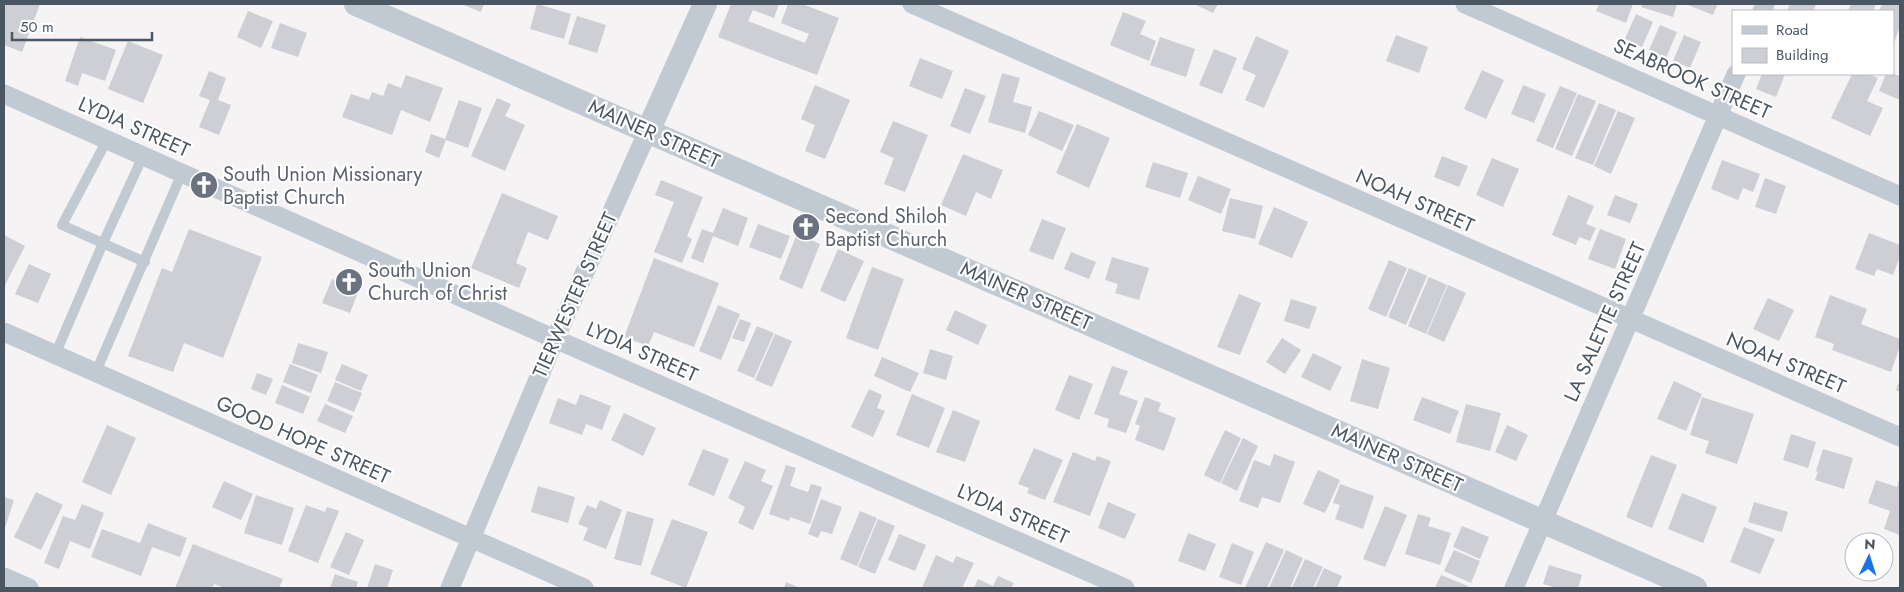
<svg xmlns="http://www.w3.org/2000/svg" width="1904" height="592" font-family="Jost,sans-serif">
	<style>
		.building { fill: #cdcfd5 }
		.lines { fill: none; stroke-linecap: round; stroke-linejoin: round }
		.service { stroke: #c1cad2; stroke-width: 10 }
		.minor { stroke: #c1cad2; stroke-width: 19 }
		.tertiary { stroke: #c1cad2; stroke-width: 24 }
		.labels { text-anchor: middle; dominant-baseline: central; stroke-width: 4.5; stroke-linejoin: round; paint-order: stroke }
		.street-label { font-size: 20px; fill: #4a5661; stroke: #fff }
		.worship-label { font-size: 20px; fill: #5b616d; stroke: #fff; text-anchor: start }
	</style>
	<rect width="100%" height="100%" fill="#f5f3f3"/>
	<g class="building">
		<polygon points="6,4 40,4 22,52 4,45 4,10"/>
		<polygon points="461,4 484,4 481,12"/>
		<polygon points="537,4 571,14 564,39 530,29"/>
		<polygon points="731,4 779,4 774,18 753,10 748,21 805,43 809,34 781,23 788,4 802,4 839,18 817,75 718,37"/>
		<polygon points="1194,4 1218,4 1213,13"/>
		<polygon points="1599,4 1633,4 1626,23 1596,11"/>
		<polygon points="1643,4 1677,4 1673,17 1641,7"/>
		<polygon points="1688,4 1718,4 1713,15 1688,5"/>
		<polygon points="1790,4 1816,4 1813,11 1787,11"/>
		<polygon points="1851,4 1876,4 1873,11 1848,11"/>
		<polygon points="1882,4 1900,4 1900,26 1893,46 1893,11 1879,11"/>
		<polygon points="248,11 273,21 261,48 237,37"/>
		<polygon points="1123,12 1146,21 1140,34 1156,41 1149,61 1110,45"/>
		<polygon points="1636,14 1653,22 1642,47 1625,39"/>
		<polygon points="577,16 606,25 597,53 568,44"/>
		<polygon points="280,23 307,33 298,57 271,48"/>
		<polygon points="1660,25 1677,32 1666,58 1649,50"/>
		<polygon points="1396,35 1428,47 1419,73 1386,61"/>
		<polygon points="1684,35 1701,42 1690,68 1673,61"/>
		<polygon points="1256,36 1289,51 1264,108 1245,100 1256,75 1242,69"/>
		<polygon points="80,37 116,50 105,81 82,73 78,86 65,81"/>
		<polygon points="1160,37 1195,49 1186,77 1150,65"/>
		<polygon points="128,41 163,55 143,103 108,89"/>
		<polygon points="1214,49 1237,58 1222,94 1199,85"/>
		<polygon points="920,58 953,71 942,99 909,86"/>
		<polygon points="1482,70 1504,80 1486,119 1464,109"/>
		<polygon points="209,71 226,78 218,100 231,105 219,135 199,127 210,100 199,96"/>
		<polygon points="1002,73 1020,78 1013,102 1032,107 1025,133 988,122"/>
		<polygon points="1762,74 1785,74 1776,97 1756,89"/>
		<polygon points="1852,74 1868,74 1878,78 1867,101 1883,108 1870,136 1831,118"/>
		<polygon points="1886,74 1894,74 1900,76 1900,100 1879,91"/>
		<polygon points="406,75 443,88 430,122 401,110 392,135 342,117 351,94 369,100 372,92 383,96 388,83 401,88"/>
		<polygon points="815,85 850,100 825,159 805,151 815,125 801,119"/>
		<polygon points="1523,85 1546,94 1534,123 1511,114"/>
		<polygon points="1560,86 1577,93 1553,148 1536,141"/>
		<polygon points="965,88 986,96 970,134 950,126"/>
		<polygon points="1578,94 1596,101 1572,156 1555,149"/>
		<polygon points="497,98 511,104 505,116 525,125 505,171 471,156"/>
		<polygon points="459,100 482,108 468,148 446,140 439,158 425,152 431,134 445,139"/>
		<polygon points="1599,103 1616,110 1593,165 1575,158"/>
		<polygon points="1039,111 1074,125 1062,151 1028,135"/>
		<polygon points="1618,111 1635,118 1611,174 1594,166"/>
		<polygon points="893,121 928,135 905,192 884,184 894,158 880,152"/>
		<polygon points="1077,124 1110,138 1089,188 1056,173"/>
		<polygon points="963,154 1003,170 991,199 976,192 966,216 941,205"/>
		<polygon points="1442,156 1468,166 1459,187 1434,177"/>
		<polygon points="1492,158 1519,169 1503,207 1476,195"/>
		<polygon points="1722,160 1760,174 1753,192 1743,188 1738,200 1711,189"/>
		<polygon points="1153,162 1188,173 1180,198 1145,187"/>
		<polygon points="1198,176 1231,189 1221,214 1188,200"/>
		<polygon points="1765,178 1786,186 1776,214 1755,207"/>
		<polygon points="661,180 703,197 687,236 692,239 682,263 654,252 674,202 655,195"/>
		<polygon points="502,193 558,216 548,240 528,232 516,263 527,268 519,288 471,268"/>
		<polygon points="1568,195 1594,206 1586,224 1596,228 1590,241 1579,237 1576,245 1552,235"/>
		<polygon points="1615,195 1638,204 1630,223 1607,215"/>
		<polygon points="1230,198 1263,206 1255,239 1222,231"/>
		<polygon points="1274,207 1308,222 1292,258 1258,244"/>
		<polygon points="723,208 748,218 738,246 713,236 703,263 691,258 702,229 713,233"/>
		<polygon points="1042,219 1066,228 1053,260 1029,251"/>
		<polygon points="758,224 790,236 781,259 749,247"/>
		<polygon points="189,229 262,257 223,358 184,343 173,372 128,356 162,268 172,272"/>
		<polygon points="1600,229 1626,239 1615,269 1588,259"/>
		<polygon points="1869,233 1900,245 1900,256 1893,275 1877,269 1874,276 1855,269"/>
		<polygon points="797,234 820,244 802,289 779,279"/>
		<polygon points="4,235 25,246 4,287"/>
		<polygon points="838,249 864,261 845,302 820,291"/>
		<polygon points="1071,252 1096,262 1089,279 1064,269"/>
		<polygon points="1112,257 1149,268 1139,300 1115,293 1118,284 1105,280"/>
		<polygon points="654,258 719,283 694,347 654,332 648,346 624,337"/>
		<polygon points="1389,260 1407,268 1386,317 1368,309"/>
		<polygon points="29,264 51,274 38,303 15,294"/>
		<polygon points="872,267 904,279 878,350 846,338"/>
		<polygon points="1409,268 1427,276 1406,325 1388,317"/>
		<polygon points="1429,277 1447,285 1426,334 1408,326"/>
		<polygon points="332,279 359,290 350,313 322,303"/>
		<polygon points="1448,285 1466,293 1444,342 1427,334"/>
		<polygon points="1239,294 1261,303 1240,355 1217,347"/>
		<polygon points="1830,295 1867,309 1861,324 1900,339 1900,346 1891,372 1832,350 1834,344 1815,337"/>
		<polygon points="1768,298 1794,310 1779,341 1753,329"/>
		<polygon points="1291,299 1317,307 1309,329 1284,321"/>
		<polygon points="718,305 740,314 721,360 699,351"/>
		<polygon points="955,310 987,325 978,345 946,330"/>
		<polygon points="740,319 751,323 744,342 732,338"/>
		<polygon points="757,326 774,333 754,378 737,371"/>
		<polygon points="775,334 792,341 772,387 755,380"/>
		<polygon points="1282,338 1301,350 1285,374 1266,362"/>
		<polygon points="298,343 328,352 321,373 292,363"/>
		<polygon points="930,349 953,356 946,380 923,373"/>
		<polygon points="1313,353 1342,367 1330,391 1301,377"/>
		<polygon points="882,357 919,373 910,392 874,376"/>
		<polygon points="1362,359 1390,368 1378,409 1350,401"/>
		<polygon points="290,364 318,375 311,393 283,382"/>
		<polygon points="342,364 368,375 361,391 335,380"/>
		<polygon points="1112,366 1128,371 1119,394 1138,401 1126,433 1107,427 1109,419 1094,414"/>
		<polygon points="257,373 273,379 266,395 251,389"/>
		<polygon points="1069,375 1093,384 1079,420 1055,410"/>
		<polygon points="1900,379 1900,392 1896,390"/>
		<polygon points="1674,381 1702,394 1686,431 1657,419"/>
		<polygon points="335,382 362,393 354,412 327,401"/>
		<polygon points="282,385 310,397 303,414 275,403"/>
		<polygon points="869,389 882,395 877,408 885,411 873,437 851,427"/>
		<polygon points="580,394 611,406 602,430 586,424 582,435 549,423 558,398 576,405"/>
		<polygon points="912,394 945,408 929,448 896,435"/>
		<polygon points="1145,397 1161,403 1158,411 1176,418 1164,451 1135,440 1140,426 1135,424"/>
		<polygon points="1422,397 1459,411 1450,434 1413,420"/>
		<polygon points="1702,397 1754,414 1737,464 1705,453 1709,441 1690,435"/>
		<polygon points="325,404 353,416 345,433 317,421"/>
		<polygon points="1466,404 1501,413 1490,451 1456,442"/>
		<polygon points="953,410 980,421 965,462 936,452"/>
		<polygon points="624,413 656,428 643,456 611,440"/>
		<polygon points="107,425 136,438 111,495 82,482"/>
		<polygon points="1507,425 1528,435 1516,461 1495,452"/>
		<polygon points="1225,430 1241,438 1220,483 1204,475"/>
		<polygon points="1791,434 1816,442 1808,468 1783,460"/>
		<polygon points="1243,438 1258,446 1237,491 1221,483"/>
		<polygon points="1034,448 1063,460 1045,500 1027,493 1029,488 1018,484"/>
		<polygon points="703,449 729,459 714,496 688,485"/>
		<polygon points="1823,449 1853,458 1844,489 1815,480 1818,472 1816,471"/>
		<polygon points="1073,452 1095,461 1097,456 1111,461 1090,516 1053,502"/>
		<polygon points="1274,454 1295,462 1280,503 1262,497 1258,508 1239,501 1254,460 1270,466"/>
		<polygon points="1651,455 1677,465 1652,528 1626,517"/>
		<polygon points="745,461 766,470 761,481 773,486 753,530 738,523 745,507 728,498"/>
		<polygon points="786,465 796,468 790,486 808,492 811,484 822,487 810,524 790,517 789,521 769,514"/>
		<polygon points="1318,470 1340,480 1325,513 1303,504"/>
		<polygon points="1900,477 1900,535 1884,529 1890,511 1868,503 1876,480 1897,487"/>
		<polygon points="224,481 253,494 241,520 212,507"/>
		<polygon points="1340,484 1374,496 1363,529 1335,519 1340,505 1333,503"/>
		<polygon points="538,486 575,497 568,523 531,512"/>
		<polygon points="36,492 63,505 41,550 14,537"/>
		<polygon points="1682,493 1717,507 1703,543 1668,529"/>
		<polygon points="256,495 294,508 282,545 244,533"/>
		<polygon points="4,497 14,500 4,531"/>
		<polygon points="821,499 842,507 832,534 821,531 818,538 808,534"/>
		<polygon points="600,500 622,510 606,549 583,540 588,528 578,524 587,505 596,509"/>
		<polygon points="1108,502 1136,514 1125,539 1098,528"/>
		<polygon points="1754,502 1788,512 1782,532 1748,522"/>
		<polygon points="82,504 104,513 90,549 70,541 59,569 44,563 63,516 75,520"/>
		<polygon points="306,505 325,512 327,507 339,511 318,563 288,551"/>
		<polygon points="1385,506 1407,515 1385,567 1363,559"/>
		<polygon points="627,511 654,519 641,566 614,559"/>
		<polygon points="860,511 877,518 857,566 840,559"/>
		<polygon points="1418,514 1431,518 1428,526 1451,533 1440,565 1405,554"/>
		<polygon points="672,519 708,532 686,588 650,574"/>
		<polygon points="878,519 895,526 875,574 858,567"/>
		<polygon points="148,523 187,538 180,557 152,547 141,576 91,557 102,529 140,543"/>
		<polygon points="1462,526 1489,537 1480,559 1453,547"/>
		<polygon points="1744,527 1775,539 1760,574 1730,562"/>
		<polygon points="346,532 364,540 349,575 330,567"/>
		<polygon points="1188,533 1216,544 1205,571 1178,561"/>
		<polygon points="899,534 926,545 915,571 888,560"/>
		<polygon points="1266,542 1284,550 1267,588 1245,588"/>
		<polygon points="1232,543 1254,552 1241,585 1219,577"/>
		<polygon points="193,544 283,579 279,588 225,588 214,584 212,588 175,588"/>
		<polygon points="1286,550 1303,558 1290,588 1269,588"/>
		<polygon points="1454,550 1480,561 1471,583 1444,571"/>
		<polygon points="936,555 953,563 956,556 974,563 962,588 922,588"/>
		<polygon points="1305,559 1323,567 1313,588 1292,588"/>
		<polygon points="375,564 393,570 387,588 367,588"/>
		<polygon points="1549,565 1582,575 1578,588 1557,588 1543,584"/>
		<polygon points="1324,568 1342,576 1337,588 1315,588"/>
		<polygon points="335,574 358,582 356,588 330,588"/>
		<polygon points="1441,575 1468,586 1467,588 1435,588"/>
		<polygon points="998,576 1014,583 1011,588 974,588 978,579 993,586"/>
		<polygon points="786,582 800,588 784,588"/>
	</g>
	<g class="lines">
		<g class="service">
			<polyline points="107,140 62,225 145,262"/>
			<polyline points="55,355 103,243 143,156"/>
			<polyline points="95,374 182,173"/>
		</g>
		<g class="minor">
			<polyline points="912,4 1900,437"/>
			<polyline points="1465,4 1900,196"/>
			<polyline points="1762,11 1765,4"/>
			<polyline points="4,94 555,339 1125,588"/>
			<polyline points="4,332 584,588"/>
			<polyline points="4,577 29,588"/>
			<polyline points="450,588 555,339 648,131"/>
			<polyline points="1514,588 1736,74"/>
		</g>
		<g class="tertiary">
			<polyline points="356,4 1695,588"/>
			<polyline points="648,131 705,4"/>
		</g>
	</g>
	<defs>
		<symbol id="church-disc" viewBox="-11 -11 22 22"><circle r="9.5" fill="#6b7280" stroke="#fff"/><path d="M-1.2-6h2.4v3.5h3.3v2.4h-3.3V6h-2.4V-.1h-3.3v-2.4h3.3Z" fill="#fff"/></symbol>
	</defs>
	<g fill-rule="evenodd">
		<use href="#church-disc" x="188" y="169" width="32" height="32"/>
		<use href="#church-disc" x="790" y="211" width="32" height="32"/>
		<use href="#church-disc" x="333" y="266" width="32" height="32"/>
	</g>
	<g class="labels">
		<g class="street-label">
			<text transform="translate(1692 79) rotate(24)">SEABROOK STREET</text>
			<text transform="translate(134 127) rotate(24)">LYDIA STREET</text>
			<text transform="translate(654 134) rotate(24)">MAINER STREET</text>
			<text transform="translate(1415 201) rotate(24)">NOAH STREET</text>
			<text transform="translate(575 295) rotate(-66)">TIERWESTER STREET</text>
			<text transform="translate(1026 296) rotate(24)">MAINER STREET</text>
			<text transform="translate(1605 322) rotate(-66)">LA SALETTE STREET</text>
			<text transform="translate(642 352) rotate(24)">LYDIA STREET</text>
			<text transform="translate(1786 363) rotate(23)">NOAH STREET</text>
			<text transform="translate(303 440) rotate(24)">GOOD HOPE STREET</text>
			<text transform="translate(1397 458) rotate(24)">MAINER STREET</text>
			<text transform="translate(1013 514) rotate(24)">LYDIA STREET</text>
		</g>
		<g class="worship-label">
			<text x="223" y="174">South Union Missionary<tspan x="223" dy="23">Baptist Church</tspan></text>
			<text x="825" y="216">Second Shiloh<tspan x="825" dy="23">Baptist Church</tspan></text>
			<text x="368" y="270">South Union<tspan x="368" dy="23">Church of Christ</tspan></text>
		</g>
	</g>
	<rect width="1904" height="592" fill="none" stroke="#4a5661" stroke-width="10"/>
	<rect x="1732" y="10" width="162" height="65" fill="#ffffff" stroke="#b7bbc0"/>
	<rect x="1742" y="26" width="25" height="8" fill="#c1cad2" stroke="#b7bbc0"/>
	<text x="1776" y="35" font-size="15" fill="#4a5661">Road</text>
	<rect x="1742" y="48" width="25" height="15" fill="#cdcfd5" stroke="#b7bbc0"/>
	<text x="1776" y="60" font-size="15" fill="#4a5661">Building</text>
	<g transform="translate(1869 557) rotate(4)"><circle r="24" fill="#ffffff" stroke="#b7bbc0"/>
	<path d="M0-4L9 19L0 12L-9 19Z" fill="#1a73e8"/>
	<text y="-8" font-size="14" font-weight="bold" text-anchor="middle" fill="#4a5661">N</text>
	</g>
	<path d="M12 32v8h140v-8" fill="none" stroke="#4a5661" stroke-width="2.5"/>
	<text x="20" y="32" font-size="15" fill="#4a5661" stroke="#ffffff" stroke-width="4" paint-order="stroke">50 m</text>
</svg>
